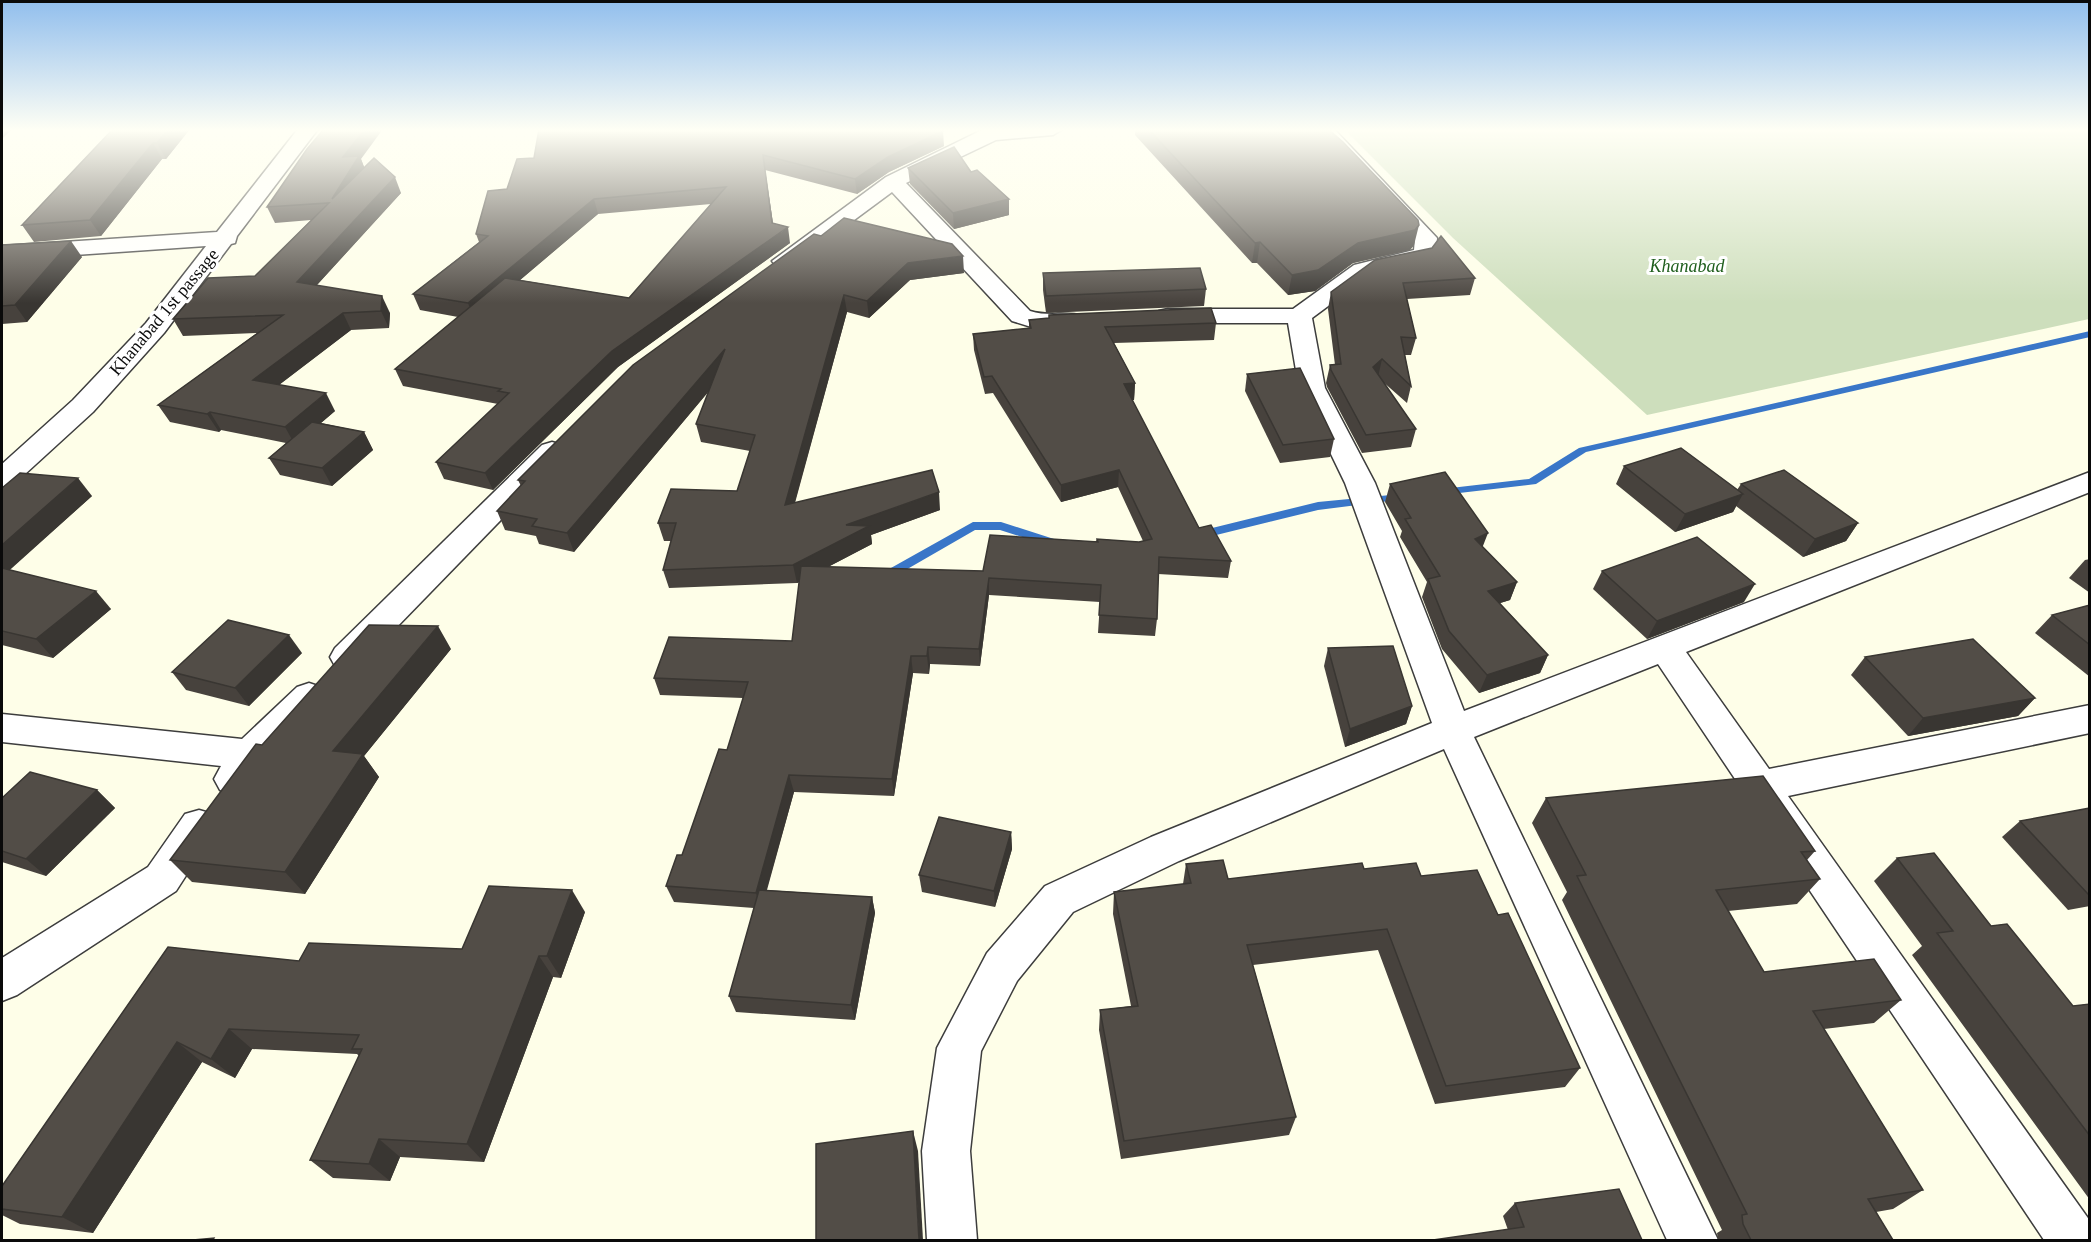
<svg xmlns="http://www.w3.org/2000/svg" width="2091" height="1242" font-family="Georgia,serif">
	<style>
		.cemetery { fill: #cddebc }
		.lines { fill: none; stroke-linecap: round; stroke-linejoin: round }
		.stream { fill: #3976c8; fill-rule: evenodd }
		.street-casing { stroke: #3d3d3d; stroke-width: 3 }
		.street { fill: #fff; fill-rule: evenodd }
		.wall { fill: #47423d; fill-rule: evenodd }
		.shaded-wall { fill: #393632 }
		.building { fill: #524d47; stroke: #393632; stroke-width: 1.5 }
		.labels { text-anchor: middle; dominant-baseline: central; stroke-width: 6; stroke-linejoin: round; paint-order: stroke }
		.far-park-label { font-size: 18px; font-style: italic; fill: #205f1e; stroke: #fff }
		.far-street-label { font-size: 18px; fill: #0a0a0a; stroke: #fff }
	</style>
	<rect width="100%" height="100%" fill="#fefee8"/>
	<polygon class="cemetery" points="1344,129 2089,129 2089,319 1647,415 1453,238"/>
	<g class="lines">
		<g class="stream">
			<polygon points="2090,331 2090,337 1586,452 1536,484 1442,495 1437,492 1442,489 1529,479 1579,448"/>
			<polygon points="1401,494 1406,497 1405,499 1318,510 1200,539 1194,535 1200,531 1318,502"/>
			<polygon points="973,522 1001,522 1054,539 1056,542 1050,546 1000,530 975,530 890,579 882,579 880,576 882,573"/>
		</g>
		<defs>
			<g id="street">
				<polygon points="298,129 318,129 237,236 235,243 231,244 164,333 93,412 12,486 2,488 2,464 73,400 146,323 206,246 2,260 2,246 217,232"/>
				<path d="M984 129H1063L1053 135 996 140 906 183 1030 311C1048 317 1065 311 1084 316L1087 321 1084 326 1041 330 1012 321 892 192 792 266H776L772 261 886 177Z"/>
				<polygon points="1313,129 1334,129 1437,238 1436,253 1427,262 1370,275 1312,318 1325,388 1375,483 1464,711 2090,472 2090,492 1686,652 1769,769 2090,705 2090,733 1788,796 2090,1221 2090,1240 2044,1240 1658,664 1474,737 1718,1240 1667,1240 1444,749 1179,861 1073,912 1017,981 981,1051 970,1151 977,1240 927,1240 922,1151 937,1048 987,953 1045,886 1151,837 1432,723 1345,483 1299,388 1288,323 1168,323 1159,321 1156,316 1159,311 1168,309 1293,309 1354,265 1414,250 1415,239"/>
				<polygon points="552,442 562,445 566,451 562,457 359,666 347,670 335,666 330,657 335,648 542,445"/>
				<polygon points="309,683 321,687 327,696 321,705 263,765 246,790 233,794 220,790 214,779 221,766 2,742 2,714 242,739 297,687"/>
				<polygon points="199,810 213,814 218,826 176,891 17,995 2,1001 2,958 148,867 185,814"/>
			</g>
		</defs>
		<use href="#street" class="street-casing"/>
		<use href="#street" class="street"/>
	</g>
	<g class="wall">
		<polygon points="113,129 190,129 166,159 162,159 101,236 34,242 22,225"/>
		<polygon points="1135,129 1328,129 1414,245 1410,250 1353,263 1315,291 1288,295 1257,263 1252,263 1135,135"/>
		<path d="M944 146 889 172 857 194 765 170 773 223 790 243 618 367 493 490 444 479 436 462 498 404 403 386 395 369 458 317 420 310 413 294 479 242 476 234 507 189 517 159ZM711 204 629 298 520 280 598 214Z"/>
		<polygon points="361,159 364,167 401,193 317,285 390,313 389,328 351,330 279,385 335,411 321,423 364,432 373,450 332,486 280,475 269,458 286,443 221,430 219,432 170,422 158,405 257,333 183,336 173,319 255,276 311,220 275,223 267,207"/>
		<polygon points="908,168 971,172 1009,199 1009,215 954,229 910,184"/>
		<polygon points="814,234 964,273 910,280 869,318 847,312 795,503 940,510 871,535 872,544 828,567 983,571 1096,541 1097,539 1139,542 1143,541 1118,487 1061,502 993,393 985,394 974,350 973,334 1029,328 1029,320 1216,323 1214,340 1114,343 1135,383 1134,400 1132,400 1199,528 1231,561 1228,578 1158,574 1157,619 1155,636 1098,633 1100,602 989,595 980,666 930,664 929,674 913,673 894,796 794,792 767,890 872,897 875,913 855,1020 736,1012 729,996 754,908 674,902 666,886 682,855 727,750 743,698 660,695 654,678 792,641 800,582 797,583 669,588 663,570 671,541 664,541 658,523 737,491 750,451 701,442 696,424 709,391 574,552 539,544 536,536 505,530 497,511 521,486 518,480"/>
		<polygon points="2,245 82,257 27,322 2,324"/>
		<polygon points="1375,260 1475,278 1470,295 1407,299 1416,338 1411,355 1405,355 1411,386 1407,403 1382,381 1416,429 1411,447 1362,453 1327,387 1326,383 1330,365 1335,365 1328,309 1331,292"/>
		<polygon points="1043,273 1206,289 1204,306 1046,313 1043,290"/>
		<polygon points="1247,374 1334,439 1330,457 1280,463 1245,391"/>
		<polygon points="1624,466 1737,490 1741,484 1858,523 1846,541 1803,557 1736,506 1733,512 1675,532 1616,484"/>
		<polygon points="1390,484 1483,547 1517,582 1510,600 1500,603 1548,655 1540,673 1479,693 1442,649 1422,597 1427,582 1400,537 1402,531 1385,502"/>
		<polygon points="2,488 92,496 9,570 111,609 53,658 2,645"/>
		<polygon points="2090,559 2090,593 2069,578 2085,560"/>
		<polygon points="1602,571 1744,602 1647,639 1593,589"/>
		<polygon points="2090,605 2090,677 2035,633 2052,615"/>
		<polygon points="1328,648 1412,706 1406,724 1345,747 1324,666"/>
		<polygon points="451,649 364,756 379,777 305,894 192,882 170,860 262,745"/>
		<polygon points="302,653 249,706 186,690 172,672"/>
		<polygon points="1865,657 2035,698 2018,716 1908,736 1851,675"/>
		<polygon points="97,790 115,808 46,876 2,862 2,798"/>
		<polygon points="1546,798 1815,851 1807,860 1820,879 1797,904 1728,911 1764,972 1901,1000 1874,1023 1824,1029 1923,1190 1893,1209 1876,1212 1893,1240 1718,1240 1717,1233 1722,1230 1562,900 1567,892 1532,823"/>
		<polygon points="2090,808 2090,906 2068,910 2002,837 2020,821"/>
		<polygon points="1011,832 1012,849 995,907 922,892 919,875"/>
		<polygon points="1897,858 1991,926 2073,1006 2090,1004 2090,1200 1912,955 1922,946 1874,881"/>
		<polygon points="1186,864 1228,879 1364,869 1421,876 1498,915 1580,1068 1565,1087 1435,1104 1378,950 1253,965 1296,1117 1289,1135 1121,1159 1099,1030 1100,1010 1131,1006 1113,914 1114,892 1183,884"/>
		<polygon points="585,912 561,978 553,977 484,1162 400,1157 390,1181 333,1178 310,1160 359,1056 357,1054 252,1049 235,1078 202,1062 93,1233 20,1224 2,1215 2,1186 168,947 299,961 462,949"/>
		<polygon points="1515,1203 1642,1240 1508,1230 1503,1216"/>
	</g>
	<g class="shaded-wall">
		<polygon points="2,129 12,129 2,139"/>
		<polygon points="169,129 190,129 166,159 157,143"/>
		<polygon points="365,129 383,129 361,159 366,172 332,199 343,157"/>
		<polygon points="943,131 944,146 889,172 857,194 855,179 888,157"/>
		<polygon points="153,143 162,159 101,236 90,220"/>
		<polygon points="763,155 775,237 788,227 790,243 618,367 493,490 485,473 612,351 772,223"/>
		<polygon points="395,177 401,193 305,298 297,282"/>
		<polygon points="594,199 598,214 474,319 468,303"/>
		<polygon points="1009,199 1009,215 954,229 953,213"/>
		<polygon points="1419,225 1414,245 1410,250 1353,263 1315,291 1288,295 1292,275 1358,243"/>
		<polygon points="71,241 82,257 27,322 15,305"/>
		<polygon points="1260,242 1257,263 1252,263 1255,243"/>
		<polygon points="963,256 964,273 910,280 869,318 867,301 908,263"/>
		<polygon points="844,295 847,312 789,523 785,505"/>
		<polygon points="382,296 390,313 389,328 381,311"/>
		<polygon points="343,313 351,330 263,397 253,380"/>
		<polygon points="725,349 729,367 574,552 567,533"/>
		<polygon points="1382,359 1378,377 1373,367"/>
		<polygon points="1135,383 1134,400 1123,401 1124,384"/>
		<polygon points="326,393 335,411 295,445 285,427"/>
		<polygon points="210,412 221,430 219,432 207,414"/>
		<polygon points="364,432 373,450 332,486 322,468"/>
		<polygon points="1119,470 1118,487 1061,502 1061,485"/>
		<polygon points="78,478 92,496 2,577 2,545"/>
		<polygon points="939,492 940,510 871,535 872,544 797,583 793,565 846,525"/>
		<polygon points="1743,494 1733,512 1675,532 1685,514"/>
		<polygon points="1858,523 1846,541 1803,557 1815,539"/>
		<polygon points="1488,533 1481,551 1475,539"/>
		<polygon points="989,578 989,595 980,666 979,649"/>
		<polygon points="1517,582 1510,600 1481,609 1488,591"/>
		<polygon points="1755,584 1744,602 1647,639 1657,621"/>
		<polygon points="96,591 111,609 53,658 36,639"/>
		<polygon points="438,626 451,649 364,756 379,777 305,894 285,872 333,751"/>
		<polygon points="289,635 302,653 249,706 235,688"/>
		<polygon points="928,647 930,664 929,674 927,656"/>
		<polygon points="1548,655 1540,673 1479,693 1487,675"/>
		<polygon points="911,656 913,673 894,796 892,779"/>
		<polygon points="2035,698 2018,716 1908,736 1923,718"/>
		<polygon points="1412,706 1406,724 1345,747 1350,729"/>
		<polygon points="789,775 794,792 761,909 756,893"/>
		<polygon points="97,790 115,808 46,876 26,859"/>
		<polygon points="1011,832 1012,849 995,907 994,891"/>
		<polygon points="572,890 585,912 561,978 547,956"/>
		<polygon points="872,897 875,913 855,1020 851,1005"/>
		<polygon points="539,956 553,977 484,1162 467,1144"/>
		<polygon points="229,1029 252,1049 235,1078 211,1059"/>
		<polygon points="177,1042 202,1062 93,1233 62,1217"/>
		<polygon points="913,1131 918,1151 923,1240 919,1240"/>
		<polygon points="379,1139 400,1157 390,1181 369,1164"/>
	</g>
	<g class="building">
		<polygon points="113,129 169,129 157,143 153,143 90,220 22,225"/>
		<polygon points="324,129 365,129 343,157 359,156 332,199 374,158 395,177 297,282 382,296 381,311 343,313 253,380 326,393 285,427 210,412 207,414 158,405 283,315 173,319 208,278 255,276 329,203 267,207 307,149"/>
		<polygon points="539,129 942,129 943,131 888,157 855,179 763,155 772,223 788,227 612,351 485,473 436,462 509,393 498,391 501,389 395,369 505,278 629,298 726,187 594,199 468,303 413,294 488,236 476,234 488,191 507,189 517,159 534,158"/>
		<polygon points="1148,129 1328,129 1343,142 1418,220 1419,225 1415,230 1358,243 1318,270 1292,275 1260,242 1255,243"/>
		<polygon points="954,147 971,172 977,170 1009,199 953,213 908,168"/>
		<polygon points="844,218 952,244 963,256 908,263 867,301 844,295 785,505 932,470 939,492 846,525 869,526 793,565 663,570 676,523 658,523 671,489 737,491 755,435 696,424 725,349 567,533 532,526 537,519 497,511 525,481 518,480 633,365 814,234 821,236"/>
		<polygon points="1441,236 1475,278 1403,283 1416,338 1401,337 1411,386 1382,359 1373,367 1416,429 1366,435 1331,370 1330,365 1341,364 1331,292 1375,260 1432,248"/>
		<polygon points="71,241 15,305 2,306 2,245"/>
		<polygon points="1200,268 1206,289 1046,296 1043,273"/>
		<polygon points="1211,308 1216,323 1105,327 1135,383 1124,384 1199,528 1211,525 1231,561 1159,557 1157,619 1099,615 1101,585 989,578 979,649 928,647 927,656 911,656 892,779 789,775 756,893 666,886 677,855 682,855 719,749 727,750 748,682 654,678 669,637 792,641 801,566 983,571 990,535 1098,542 1097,539 1139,542 1152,539 1119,470 1061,485 992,376 984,377 973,334 1031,328 1029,320 1049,318 1049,315"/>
		<polygon points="1300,368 1334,439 1283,445 1247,374"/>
		<polygon points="312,422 364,432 322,468 269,458"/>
		<polygon points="1681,448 1743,494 1685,514 1624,466"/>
		<polygon points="1784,470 1858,523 1815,539 1741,484"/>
		<polygon points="1445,472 1488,533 1475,539 1517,582 1488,591 1548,655 1487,675 1449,631 1428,579 1440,576 1405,519 1411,518 1390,484"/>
		<polygon points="20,473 78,478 2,545 2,488"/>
		<polygon points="1697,537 1755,584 1657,621 1602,571"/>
		<polygon points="2,568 96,591 36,639 2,631"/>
		<polygon points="2090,605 2090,645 2052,615"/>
		<polygon points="228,620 289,635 235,688 172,672"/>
		<polygon points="369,625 438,626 333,751 363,754 285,872 170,860 256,744 262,745"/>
		<polygon points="1973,639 2035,698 1923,718 1865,657"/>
		<polygon points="1393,646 1412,706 1350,729 1328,648"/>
		<polygon points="30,772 97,790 26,859 2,851 2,798"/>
		<polygon points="1763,776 1815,851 1801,852 1820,879 1716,890 1764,972 1874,959 1901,1000 1813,1011 1923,1190 1868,1199 1893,1240 1751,1240 1743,1224 1742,1215 1747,1214 1577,876 1586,875 1546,798"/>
		<polygon points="2090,808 2090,894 2088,894 2020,821"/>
		<polygon points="939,817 1011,832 994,891 919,875"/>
		<polygon points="1934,853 1991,926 2007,924 2073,1006 2090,1004 2090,1136 1937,933 1953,931 1897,858"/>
		<polygon points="1223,860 1228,879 1362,863 1364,869 1416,863 1421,876 1477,870 1498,915 1508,913 1580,1068 1446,1086 1387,929 1247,945 1296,1117 1124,1141 1100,1010 1138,1006 1114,892 1191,883 1186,864"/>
		<polygon points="489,886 572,890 547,956 539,956 467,1144 379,1139 369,1164 310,1160 362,1049 352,1049 359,1035 229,1029 211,1059 177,1042 62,1217 2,1209 2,1186 168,947 299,961 309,943 462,949"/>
		<polygon points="759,890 872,897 851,1005 729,996"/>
		<polygon points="913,1131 919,1240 816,1240 816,1144"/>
		<polygon points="1619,1189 1642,1240 1433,1240 1524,1227 1515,1203"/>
		<polygon points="214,1238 213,1240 193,1240"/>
	</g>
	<linearGradient id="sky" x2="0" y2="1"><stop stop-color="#91beed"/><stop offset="0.43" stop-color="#fffff5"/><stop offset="1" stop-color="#fffff5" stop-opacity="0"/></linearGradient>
	<rect width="2091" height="303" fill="url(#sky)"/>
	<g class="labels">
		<g class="far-park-label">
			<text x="1687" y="266">Khanabad</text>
		</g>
		<g class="far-street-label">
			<text transform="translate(164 312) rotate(-50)">Khanabad 1st passage</text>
		</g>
	</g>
	<rect width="2091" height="1242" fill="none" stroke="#0a0a0a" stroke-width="6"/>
</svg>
